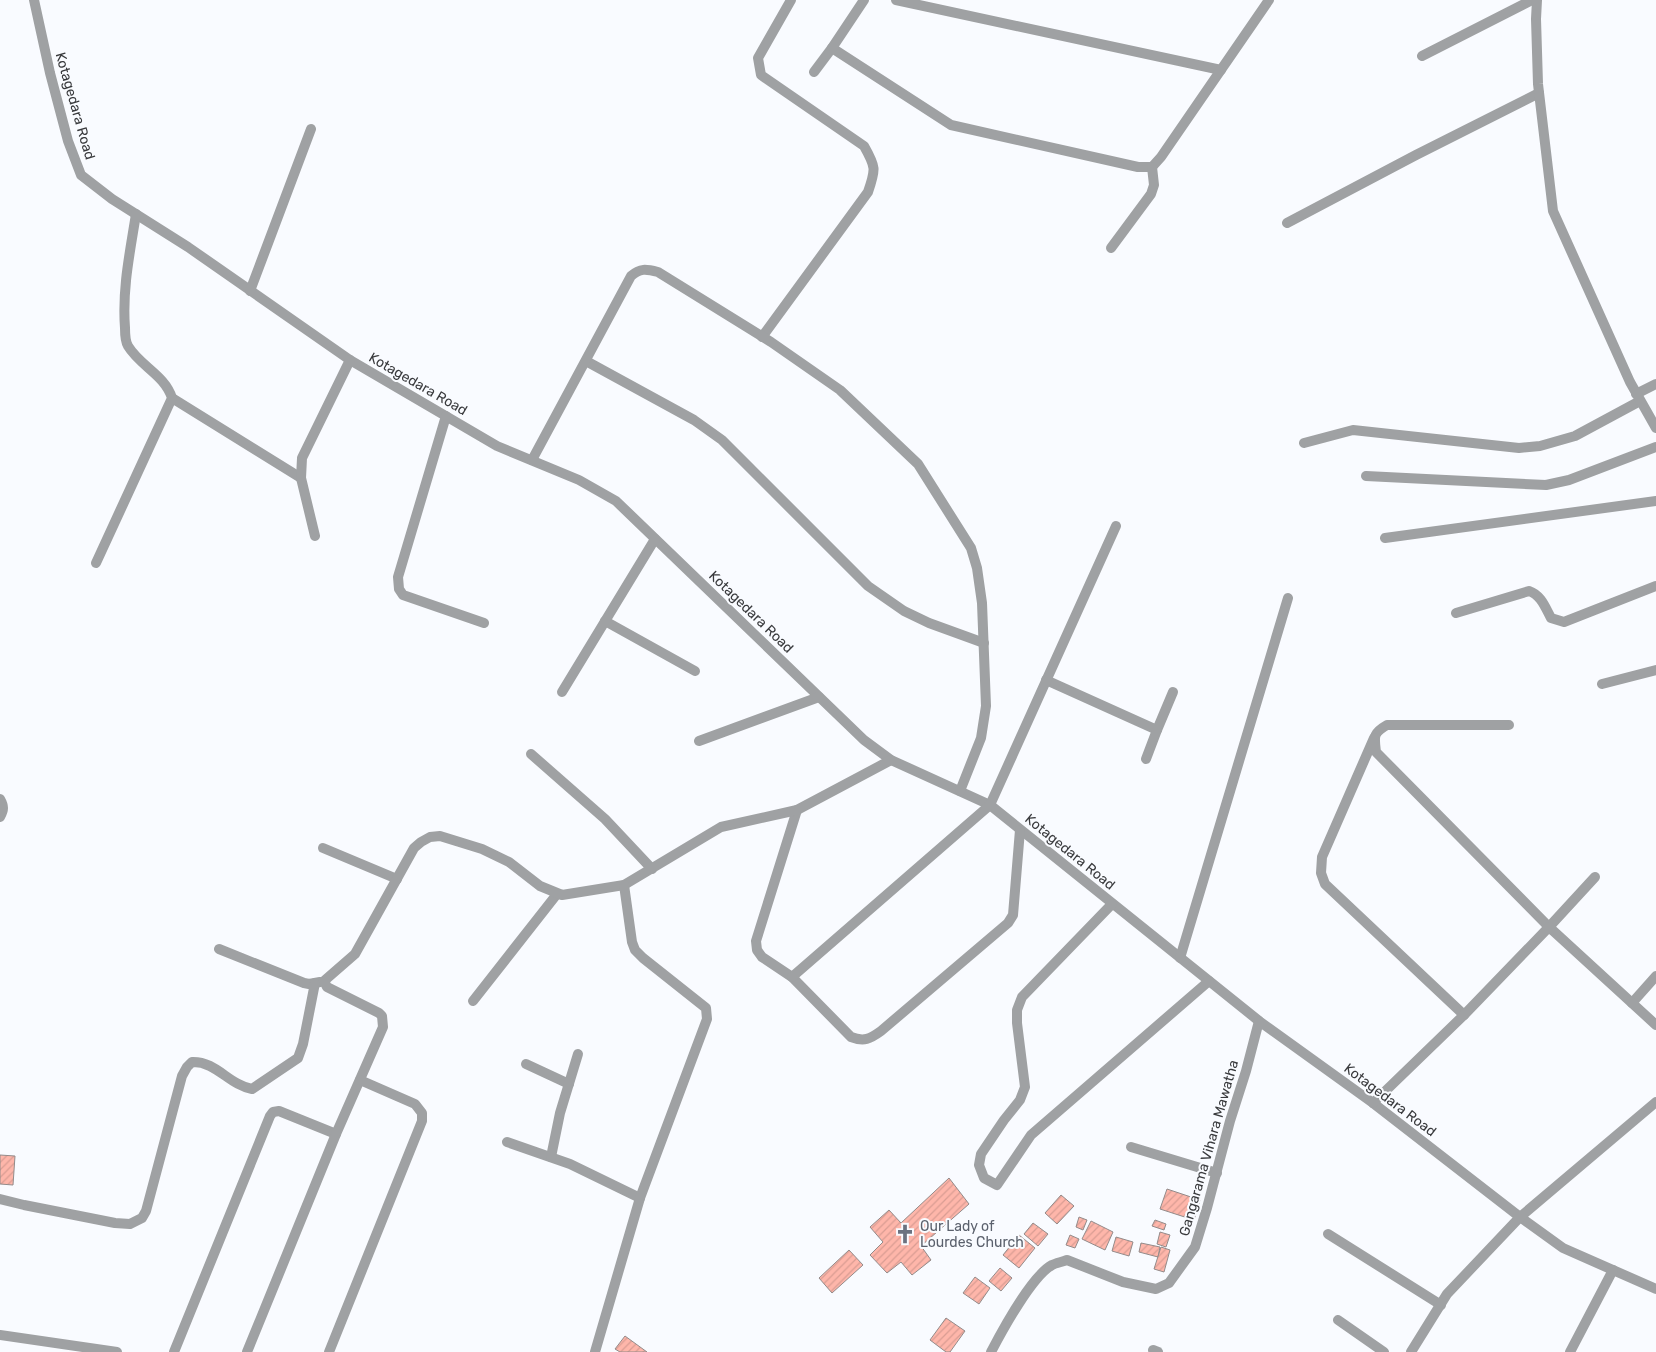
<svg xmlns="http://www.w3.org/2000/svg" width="1656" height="1352" font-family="Rubik,sans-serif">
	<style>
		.building { fill: url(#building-hatch); stroke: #938b8a }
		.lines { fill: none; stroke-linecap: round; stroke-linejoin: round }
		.minor { stroke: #9fa1a3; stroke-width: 10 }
		.tertiary { stroke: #9fa1a3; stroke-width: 10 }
		.labels { text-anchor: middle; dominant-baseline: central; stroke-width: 4; stroke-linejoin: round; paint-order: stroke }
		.street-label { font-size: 14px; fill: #393a3d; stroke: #f9fbff }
		.worship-label { font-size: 14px; fill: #5b616d; stroke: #f9fbff; text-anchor: start }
	</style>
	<defs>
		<pattern id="building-hatch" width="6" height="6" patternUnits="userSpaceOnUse" patternTransform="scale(1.25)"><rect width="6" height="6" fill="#feb6aa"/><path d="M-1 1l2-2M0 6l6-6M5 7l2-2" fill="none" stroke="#da9d93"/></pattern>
	</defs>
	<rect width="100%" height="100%" fill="#f9fbff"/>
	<g class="building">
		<polygon points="0,1155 15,1156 13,1185 0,1184"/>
		<polygon points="949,1178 969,1204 921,1246 931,1260 912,1275 901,1262 887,1273 870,1255 883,1242 870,1227 889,1210 901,1223"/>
		<polygon points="1167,1189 1200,1200 1194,1220 1160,1209"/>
		<polygon points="1061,1195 1074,1206 1057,1224 1045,1213"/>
		<polygon points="1079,1217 1087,1220 1083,1230 1076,1227"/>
		<polygon points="1155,1220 1166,1224 1164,1230 1152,1226"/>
		<polygon points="1091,1221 1113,1232 1105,1250 1082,1239"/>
		<polygon points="1033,1223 1048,1234 1038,1246 1024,1234"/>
		<polygon points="1160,1232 1170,1235 1166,1247 1157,1244"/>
		<polygon points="1019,1235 1035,1248 1019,1268 1003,1255"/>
		<polygon points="1070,1235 1079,1239 1075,1248 1066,1245"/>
		<polygon points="1116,1237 1133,1242 1129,1256 1112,1251"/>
		<polygon points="1141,1243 1160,1247 1158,1257 1139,1252"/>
		<polygon points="1161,1247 1170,1250 1164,1272 1154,1269"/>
		<polygon points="849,1250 863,1265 832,1293 819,1278"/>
		<polygon points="1000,1268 1012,1278 1001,1291 989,1281"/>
		<polygon points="975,1277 990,1288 979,1304 963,1293"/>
		<polygon points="946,1318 965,1331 950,1352 946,1352 930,1340"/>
		<polygon points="625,1336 647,1352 620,1352 615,1349"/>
	</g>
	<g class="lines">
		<g class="minor">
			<polyline points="34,0 50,73 68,141 81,175 112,199 188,247 350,360 497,446 579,480 616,501 864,740 891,760 990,805 1259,1021 1373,1103 1520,1217 1563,1248 1656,1289"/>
			<polyline points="896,0 1221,70"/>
			<polyline points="832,48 951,125 1138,167 1152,167 1161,157 1269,0"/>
			<polyline points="1422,56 1532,0"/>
			<polyline points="814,72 832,48 864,0"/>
			<polyline points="1287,223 1416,155 1539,93"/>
			<polyline points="1111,248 1151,194 1154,185 1152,167"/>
			<polyline points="250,291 311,129"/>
			<path d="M762 337 868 192C876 169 876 167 864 146L761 75 758 58 791 0"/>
			<polyline points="586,361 694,420 722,440 868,586 904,611 929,623 984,643"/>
			<polyline points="1636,394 1656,384"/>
			<polyline points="172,398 301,478"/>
			<polyline points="446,416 398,577 399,589 403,595 484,623"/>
			<polyline points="1304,443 1353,430 1519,448 1540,446 1575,436 1640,401"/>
			<path d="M532 460 631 276C640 268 646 269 658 272L771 342 840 390 918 464 971 548 977 568 982 603 986 706 981 738 960 791"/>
			<polyline points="1366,476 1546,485 1569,480 1656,447"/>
			<polyline points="315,536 301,478 302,458 350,360"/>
			<polyline points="1385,538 1656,501"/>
			<path d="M96 563 172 398C165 375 140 366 128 346 125 341 125 334 125 328 122 289 130 252 136 214"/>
			<path d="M1456 613 1529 591C1541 595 1545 607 1551 618L1564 622 1656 586"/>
			<polyline points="605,621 695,671"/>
			<polyline points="1046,680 1157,730 1173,692"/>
			<polyline points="1602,684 1656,670"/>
			<polyline points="562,692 655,539"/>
			<path d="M1509 725H1387C1373 733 1374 736 1376 752L1549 927 1595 877"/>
			<polyline points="1374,738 1322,857 1321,873 1325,884 1464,1015"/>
			<polyline points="699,741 819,697"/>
			<polyline points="531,754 605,819 652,869"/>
			<polyline points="1146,759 1157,730"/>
			<path d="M0 799C4 806 4 810 0 817"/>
			<path d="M797 810 756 941 757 950 762 957 792 977 851 1037C864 1042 870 1039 881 1031L1008 923 1013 915 1020 830"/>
			<polyline points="323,848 397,879"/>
			<polyline points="1112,904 1022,997 1017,1010 1017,1023 1025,1087 1020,1100 1004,1120 981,1154 979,1165 984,1178 997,1185 1031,1135 1209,981"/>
			<polyline points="219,949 304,983 309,984 320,982"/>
			<polyline points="1180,958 1288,598"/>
			<polyline points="792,977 990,805 1116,526"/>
			<polyline points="473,1001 557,894"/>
			<polyline points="1632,1003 1656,976"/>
			<polyline points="526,1064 569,1084"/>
			<polyline points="1373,1103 1464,1015 1549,927 1656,1025"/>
			<polyline points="507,1142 570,1164 640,1198"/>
			<polyline points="1131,1147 1217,1173"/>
			<polyline points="551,1157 560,1113 578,1054"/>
			<path d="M0 1199 24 1205 115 1223 130 1224 142 1218 146 1211 182 1076 187 1067 192 1062C216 1061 229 1085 252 1089L298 1058 303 1044 315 983"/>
			<polyline points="1328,1234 1441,1305"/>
			<polyline points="1338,1320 1384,1352"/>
			<polyline points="0,1335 117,1352"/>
			<polyline points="1153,1350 1158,1352"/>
			<polyline points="174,1352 270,1116 273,1112 279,1111 336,1134"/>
			<polyline points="247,1352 336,1134 383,1027 382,1016 379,1013 327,987 324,981 355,954 414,848 421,842 430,837 440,836 482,849 509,862 540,886 562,895 624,885 721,827 797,810 891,760"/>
			<polyline points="329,1352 422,1121 422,1113 415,1104 360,1080"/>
			<polyline points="595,1352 640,1198 707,1019 706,1008 643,958 635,950 632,942 624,885"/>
			<path d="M991 1352C1002 1331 1032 1276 1052 1265 1056 1263 1062 1262 1067 1260L1123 1282 1156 1289 1169 1283 1195 1247 1207 1208 1230 1121 1246 1071 1259 1021"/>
			<polyline points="1570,1352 1613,1270"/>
		</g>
		<g class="tertiary">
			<polyline points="1537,0 1536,19 1538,84 1553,211 1630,382 1656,428"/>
			<polyline points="1411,1352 1447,1294 1520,1217 1656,1102"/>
		</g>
	</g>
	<defs>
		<symbol id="church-bare" viewBox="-9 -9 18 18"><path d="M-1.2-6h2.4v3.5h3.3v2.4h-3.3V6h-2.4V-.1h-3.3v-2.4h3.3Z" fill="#6b7280" stroke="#f9fbff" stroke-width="2.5" paint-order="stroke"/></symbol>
	</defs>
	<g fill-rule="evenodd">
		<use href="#church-bare" x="891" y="1220" width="28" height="28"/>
	</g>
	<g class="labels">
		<g class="street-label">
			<text transform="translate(75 106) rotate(74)">Kotagedara Road</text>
			<text transform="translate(418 384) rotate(30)">Kotagedara Road</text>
			<text transform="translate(751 612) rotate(44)">Kotagedara Road</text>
			<text transform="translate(1070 852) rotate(39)">Kotagedara Road</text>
			<text transform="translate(1390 1100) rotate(37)">Kotagedara Road</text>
			<text transform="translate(1209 1148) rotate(-74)">Gangarama Vihara Mawatha</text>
		</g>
		<g class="worship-label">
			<text x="920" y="1226">Our Lady of<tspan x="920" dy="16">Lourdes Church</tspan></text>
		</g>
	</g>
</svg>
